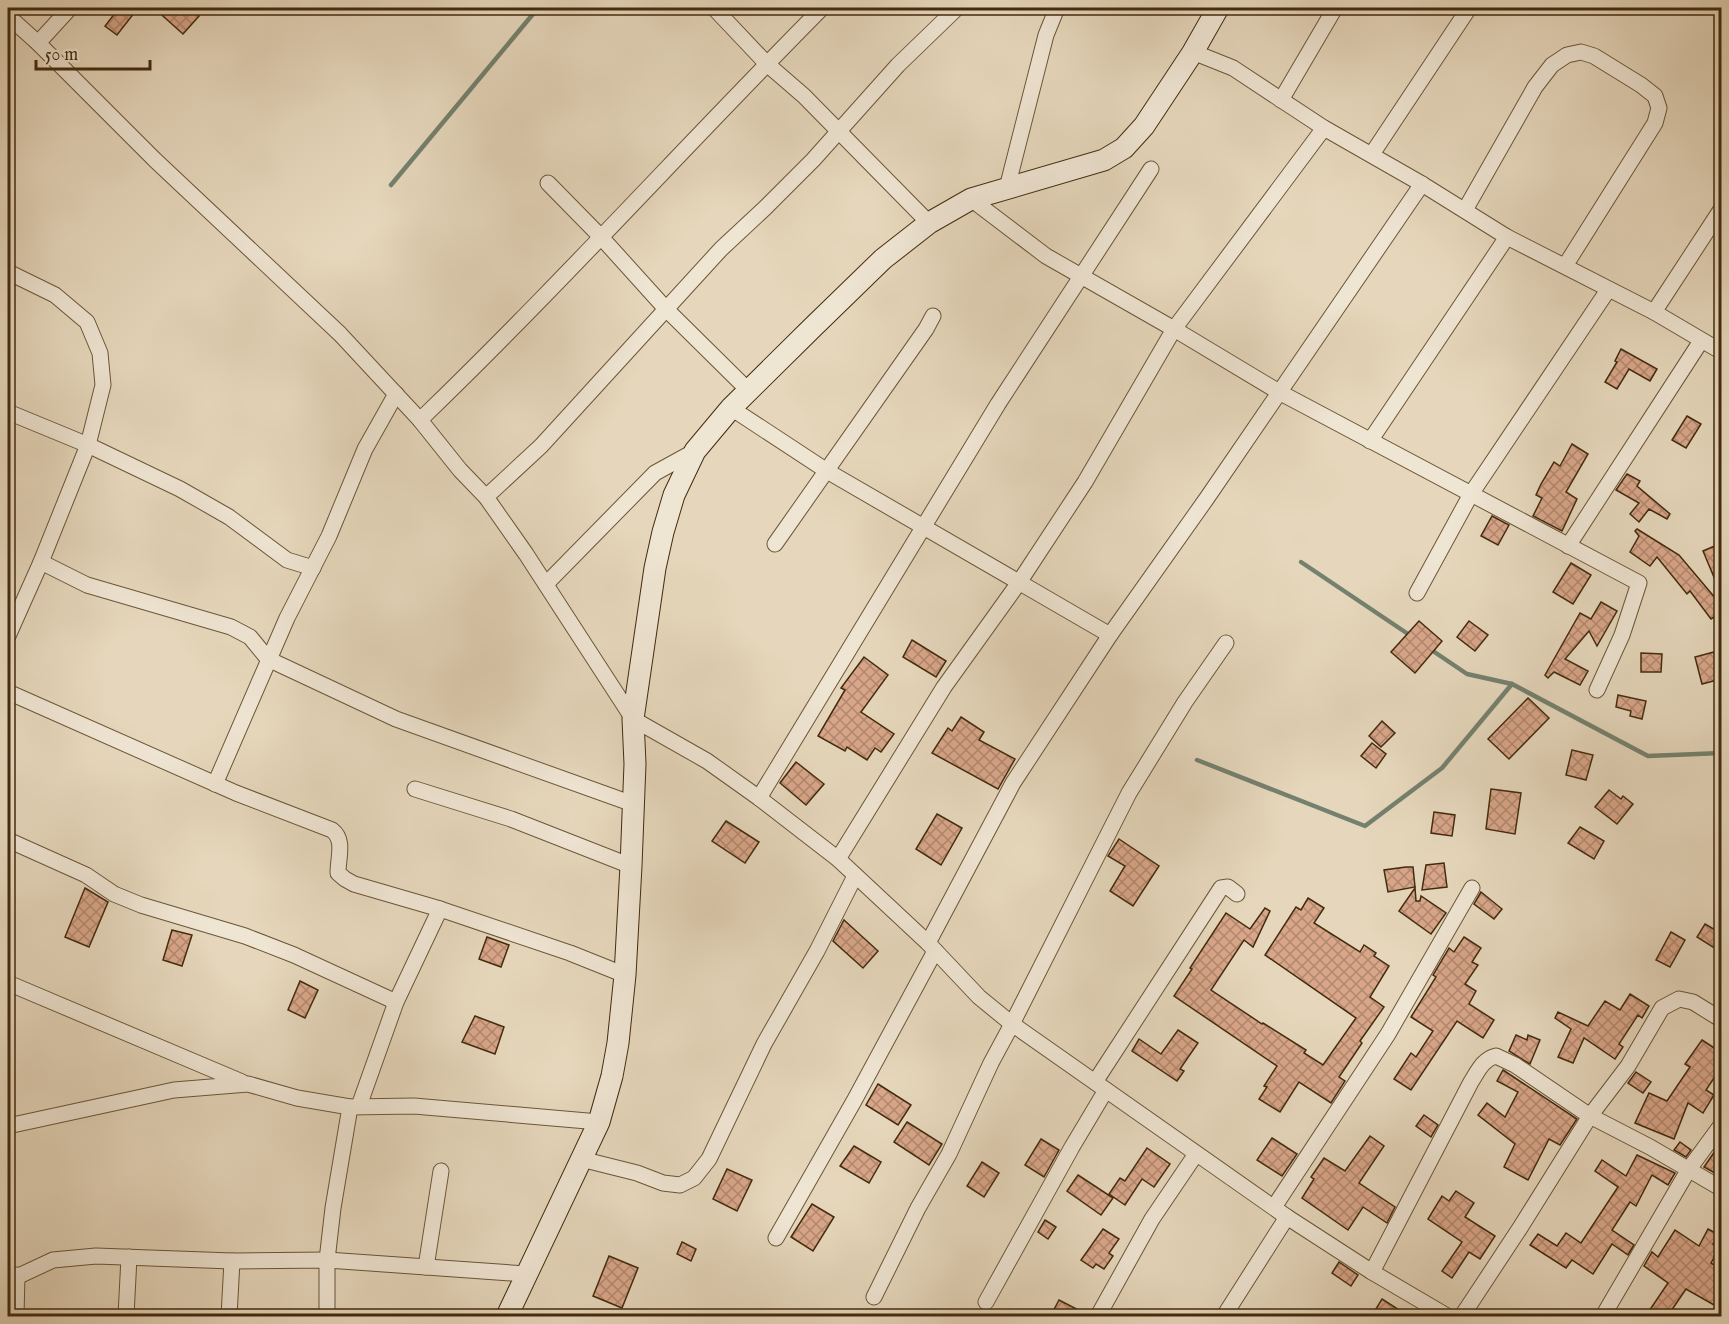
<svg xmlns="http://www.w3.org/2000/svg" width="1729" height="1324" font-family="'IM FELL English',serif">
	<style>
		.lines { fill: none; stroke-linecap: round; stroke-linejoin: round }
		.stream { stroke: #74816f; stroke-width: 4.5 }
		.building { fill: url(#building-cross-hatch); stroke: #422b0d; stroke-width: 1.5 }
		.street-casing { stroke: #6b5639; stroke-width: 17 }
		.secondary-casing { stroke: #422b0d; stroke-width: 23 }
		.street { stroke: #efe5d3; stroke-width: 15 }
		.secondary { stroke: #efe5d3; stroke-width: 21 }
	</style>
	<defs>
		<pattern id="building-cross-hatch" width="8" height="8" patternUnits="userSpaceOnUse" patternTransform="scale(1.5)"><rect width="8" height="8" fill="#d9a68a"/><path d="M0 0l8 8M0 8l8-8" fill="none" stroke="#b2876f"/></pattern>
	</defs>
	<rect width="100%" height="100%" fill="#e6d7bc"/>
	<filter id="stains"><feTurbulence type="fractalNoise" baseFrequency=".00333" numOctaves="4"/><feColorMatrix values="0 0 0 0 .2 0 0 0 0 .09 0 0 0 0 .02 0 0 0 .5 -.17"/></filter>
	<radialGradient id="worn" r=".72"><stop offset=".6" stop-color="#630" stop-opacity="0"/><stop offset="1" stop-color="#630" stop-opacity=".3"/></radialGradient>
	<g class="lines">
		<g class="stream">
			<polyline points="391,185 538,8"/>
			<polyline points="1301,562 1411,636"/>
			<polyline points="1430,649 1467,674 1512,684 1648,756 1722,753"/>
			<polyline points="1197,760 1365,826 1442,768 1512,684"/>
		</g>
	</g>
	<g class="building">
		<polygon points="119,8 138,8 117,35 105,26"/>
		<polygon points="154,8 190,8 199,16 183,34"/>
		<polygon points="1621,349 1657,369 1650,381 1629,369 1617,389 1605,382 1617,362 1615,361"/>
		<polygon points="1687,416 1701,424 1686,448 1672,440"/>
		<polygon points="1572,444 1588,454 1566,492 1577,499 1562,531 1533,516 1542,498 1536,495 1541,484 1554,462 1560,466"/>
		<polygon points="1627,474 1640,481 1637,486 1670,514 1667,519 1649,509 1639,522 1630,514 1639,503 1616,490"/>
		<polygon points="1492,516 1509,525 1498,545 1481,536"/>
		<polygon points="1637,529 1679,555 1722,606 1722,612 1711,619 1690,591 1687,594 1657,557 1650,566 1630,552 1639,536 1635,531"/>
		<polygon points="1722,543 1722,594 1721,594 1703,551"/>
		<polygon points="1571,563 1591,575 1573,604 1553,592"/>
		<polygon points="1601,602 1617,611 1597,646 1589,631 1565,659 1588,671 1580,685 1554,672 1548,678 1545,675 1580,613 1591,619"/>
		<polygon points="1419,621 1442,641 1415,673 1391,652"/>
		<polygon points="1469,621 1488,635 1475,651 1457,637"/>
		<polygon points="912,640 946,661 936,677 903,657"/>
		<polygon points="1714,652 1721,679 1702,684 1695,657"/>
		<polygon points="1641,653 1662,654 1661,672 1641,672"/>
		<polygon points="864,657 888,675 861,712 894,734 881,752 875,748 867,760 847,747 845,751 818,736 845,690 841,688"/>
		<polygon points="1618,695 1646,701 1642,719 1630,716 1631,711 1616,707"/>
		<polygon points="1528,698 1549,718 1509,759 1488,739"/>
		<polygon points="961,717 984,732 979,740 1015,759 998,789 932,753 948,728 952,731"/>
		<polygon points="1382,721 1395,733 1381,747 1369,736"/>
		<polygon points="1372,743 1386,754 1376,768 1361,756"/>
		<polygon points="1572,750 1593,755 1586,780 1566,775"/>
		<polygon points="796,762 824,784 806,805 780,783"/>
		<polygon points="1491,789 1521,793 1515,834 1486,829"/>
		<polygon points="1609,790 1621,799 1623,796 1633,804 1617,824 1595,807"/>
		<polygon points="1434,812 1455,815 1452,836 1431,833"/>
		<polygon points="937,814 962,828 941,865 916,849"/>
		<polygon points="726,821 759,842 745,863 712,841"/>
		<polygon points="1580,827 1604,841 1594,859 1568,843"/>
		<polygon points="1119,839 1159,866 1133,906 1110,891 1125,866 1108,856"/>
		<polygon points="1444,863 1447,887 1422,890 1426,865"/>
		<polygon points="1406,867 1413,867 1415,887 1388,892 1384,870"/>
		<polygon points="85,888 108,902 89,947 65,937"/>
		<polygon points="1415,888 1416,901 1420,901 1421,896 1446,913 1431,934 1399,911"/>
		<polygon points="1481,892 1502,909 1494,919 1474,904"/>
		<polygon points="1308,898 1324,908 1314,923 1360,952 1364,945 1376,953 1374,956 1389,966 1370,997 1384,1007 1360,1041 1362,1043 1339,1077 1345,1081 1331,1103 1299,1082 1280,1112 1259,1099 1267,1087 1264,1086 1277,1066 1174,996 1192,969 1190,968 1226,913 1250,929 1265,908 1270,911 1253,947 1244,940 1211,990 1262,1024 1263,1023 1306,1050 1304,1053 1323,1065 1356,1018 1265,955 1296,907 1301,910"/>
		<polygon points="844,920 878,951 863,968 833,941"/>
		<polygon points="1705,924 1722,934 1722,940 1716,949 1697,937"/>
		<polygon points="172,930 192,935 182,966 163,960"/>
		<polygon points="1671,932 1685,940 1670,967 1656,960"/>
		<polygon points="487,937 509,945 501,967 479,959"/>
		<polygon points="1464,937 1481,948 1472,962 1478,965 1465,984 1476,991 1469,1004 1494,1020 1483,1038 1457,1021 1411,1090 1394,1079 1411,1053 1416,1057 1433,1031 1411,1017 1436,977 1433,975 1449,948 1454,952"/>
		<polygon points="300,981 318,990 305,1018 288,1010"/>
		<polygon points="1630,994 1649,1006 1642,1018 1638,1015 1619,1044 1623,1047 1615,1059 1584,1038 1573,1063 1558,1057 1571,1029 1555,1018 1558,1012 1588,1026 1605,1001 1620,1010"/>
		<polygon points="475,1016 504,1027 495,1054 462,1042"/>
		<polygon points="1178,1030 1198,1043 1180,1069 1184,1071 1177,1081 1132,1051 1139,1039 1161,1054"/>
		<polygon points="1516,1035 1527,1040 1528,1035 1540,1040 1530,1064 1509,1051"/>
		<polygon points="1702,1040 1722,1053 1722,1066 1706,1090 1714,1095 1703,1113 1688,1103 1674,1139 1635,1123 1649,1093 1667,1101 1690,1067 1685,1064"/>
		<polygon points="1503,1070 1577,1119 1560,1145 1549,1139 1528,1180 1504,1167 1515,1144 1478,1115 1487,1103 1505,1117 1518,1092 1497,1081"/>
		<polygon points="1636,1072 1651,1082 1643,1093 1628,1083"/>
		<polygon points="878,1084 911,1105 898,1125 866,1105"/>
		<polygon points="1424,1115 1438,1125 1431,1137 1416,1126"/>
		<polygon points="907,1122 942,1144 929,1165 894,1142"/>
		<polygon points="1370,1136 1384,1146 1359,1183 1395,1207 1387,1223 1363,1207 1348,1230 1302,1198 1314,1179 1311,1177 1324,1158 1345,1171"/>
		<polygon points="1272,1138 1297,1154 1282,1176 1257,1160"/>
		<polygon points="1041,1139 1059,1150 1044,1177 1025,1165"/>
		<polygon points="1722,1141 1722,1177 1704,1167"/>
		<polygon points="1680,1142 1691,1150 1686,1157 1674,1150"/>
		<polygon points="854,1146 881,1162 869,1183 840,1166"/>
		<polygon points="1147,1148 1170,1164 1154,1187 1142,1179 1125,1205 1109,1194 1120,1178 1125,1181"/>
		<polygon points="1637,1155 1675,1173 1668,1185 1652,1175 1636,1206 1630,1202 1612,1230 1634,1245 1628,1255 1612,1244 1593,1274 1572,1260 1566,1268 1530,1245 1538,1234 1557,1246 1566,1233 1581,1243 1618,1187 1595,1171 1602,1160 1626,1176"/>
		<polygon points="982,1162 999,1173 984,1197 967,1186"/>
		<polygon points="727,1169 752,1180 737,1211 713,1199"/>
		<polygon points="1078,1175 1113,1198 1101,1215 1067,1191"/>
		<polygon points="1456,1191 1474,1203 1465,1217 1495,1236 1480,1259 1469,1252 1452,1278 1442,1271 1462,1242 1428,1219 1442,1196 1449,1201"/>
		<polygon points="812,1204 834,1217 813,1251 791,1237"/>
		<polygon points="1045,1220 1056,1227 1048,1239 1038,1232"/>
		<polygon points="1103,1229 1119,1239 1109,1253 1113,1256 1104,1269 1096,1264 1093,1268 1081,1260"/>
		<polygon points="1708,1229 1719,1235 1713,1244 1720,1247 1711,1263 1722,1270 1722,1293 1714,1305 1686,1289 1667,1317 1645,1317 1668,1283 1644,1266 1652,1252 1658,1257 1675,1230 1699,1246"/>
		<polygon points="682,1242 696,1249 691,1261 677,1254"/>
		<polygon points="609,1256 638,1268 622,1308 593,1296"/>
		<polygon points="1339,1262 1358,1275 1351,1286 1332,1273"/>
		<polygon points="1382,1299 1410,1317 1371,1317"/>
		<polygon points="1059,1300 1088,1315 1088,1317 1050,1317"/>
	</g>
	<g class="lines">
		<defs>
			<g id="street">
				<polyline points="714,8 767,64 804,96 929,223"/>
				<polyline points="8,16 38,43 155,160 340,334 420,420 460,470 486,497 526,554 633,719 707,761 759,798 838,859 928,943 979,997 1012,1024 1287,1217 1372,1272 1447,1316"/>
				<polyline points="38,43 70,8"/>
				<polyline points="1193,52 1233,68 1324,128 1422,184 1507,237 1654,312 1722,352"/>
				<polyline points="1281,100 1335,8"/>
				<polyline points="1372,154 1469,8"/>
				<polyline points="548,183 601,237 666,309 749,391"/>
				<polyline points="1007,188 1046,35 1057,8"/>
				<polyline points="971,199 1046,256 1174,329 1279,392 1639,583 1622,635 1597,690"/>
				<polyline points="1465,210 1535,87 1552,65 1567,55 1581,52 1594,56 1641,85 1655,96 1659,108 1655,123 1565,266"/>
				<polyline points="8,272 55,295 87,322 100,353 103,385 88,445 41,562 8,636"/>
				<polyline points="1654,312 1722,208"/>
				<polyline points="731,408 827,471 1110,635"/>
				<polyline points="8,412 88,445 180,489 229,517 287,560 313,568"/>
				<path d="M420 420C558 287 687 144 822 8"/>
				<polyline points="1370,441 1507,237"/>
				<polyline points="486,497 541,446 721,249 765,208 813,160 898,65 957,8"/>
				<polyline points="775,544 926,329 933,316"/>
				<polyline points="1568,546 1701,341"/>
				<polyline points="41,562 87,585 231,627 250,637 268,659 396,719 633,804"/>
				<polyline points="546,584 655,473 695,451"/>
				<polyline points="1417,593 1471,494 1608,290"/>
				<path d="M8 692 236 793 332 830C345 840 338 857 338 873L345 879 354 884 440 909 570 953 625 975"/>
				<polyline points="215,784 287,618 329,536 365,449 396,394"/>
				<polyline points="415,789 511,819 631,866"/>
				<polyline points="759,798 998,404 1151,169"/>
				<polyline points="8,840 86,875 114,894 141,905 245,936 294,955 396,1002"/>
				<polyline points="838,859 944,687 1020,581 1085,482 1174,329 1324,128"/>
				<polyline points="928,943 1013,783 1110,635 1207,498 1422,184"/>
				<polyline points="8,983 242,1082"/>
				<polyline points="1095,1082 1221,888 1228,887 1237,894"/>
				<polyline points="359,1106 396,1002 440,909"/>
				<polyline points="8,1126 174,1090 248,1084 297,1098 350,1107 414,1106 599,1122"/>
				<polyline points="581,1159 637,1173 663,1183 680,1185 694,1178 709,1159 764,1044 817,951 855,876"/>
				<polyline points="1274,1207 1388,1034 1472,888"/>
				<polyline points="776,1238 854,1101 935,951"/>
				<polyline points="426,1267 441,1171"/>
				<path d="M1372 1272 1471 1082C1478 1071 1483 1059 1496 1056L1515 1065 1590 1116 1650 1147 1722 1189"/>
				<polyline points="8,1281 53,1260 96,1256 232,1261 327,1260 526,1274"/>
				<polyline points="874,1297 918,1208 949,1154 991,1063 1012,1024 1129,793 1185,702 1226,643"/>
				<polyline points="986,1302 1072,1147 1106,1090"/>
				<polyline points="16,1316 17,1275"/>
				<polyline points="126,1316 129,1257"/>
				<polyline points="229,1316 232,1261"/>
				<polyline points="327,1316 327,1260 333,1208 350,1107"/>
				<polyline points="1098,1316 1152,1219 1196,1154"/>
				<polyline points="1224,1316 1287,1217"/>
				<polyline points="1462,1316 1520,1228 1590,1116 1628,1066 1662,1008 1679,999 1693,1002 1722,1020"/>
				<polyline points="1603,1316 1689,1169 1722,1124"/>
			</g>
			<polyline id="secondary" points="507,1316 599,1122 612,1076 618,1043 625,975 631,866 635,764 633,719 655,568 663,532 674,495 695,451 731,408 813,327 883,259 929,223 971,199 1104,160 1124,148 1144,126 1193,52 1218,8"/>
		</defs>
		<use href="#street" class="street-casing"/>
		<use href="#secondary" class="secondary-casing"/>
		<use href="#street" class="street"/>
		<use href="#secondary" class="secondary"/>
	</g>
	<rect width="1729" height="1324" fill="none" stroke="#e6d7bc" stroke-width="30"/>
	<rect x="9" y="9" width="1711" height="1306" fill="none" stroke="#422b0d" stroke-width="3"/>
	<rect x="15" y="15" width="1699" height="1294" fill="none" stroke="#422b0d" stroke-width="1.5"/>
	<path d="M36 60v9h114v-9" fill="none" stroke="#422b0d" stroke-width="3"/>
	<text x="45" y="60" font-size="18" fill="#422b0d" stroke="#efe5d3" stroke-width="4.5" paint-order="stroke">50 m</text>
	<rect width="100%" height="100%" filter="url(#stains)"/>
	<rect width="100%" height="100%" fill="url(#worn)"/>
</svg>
